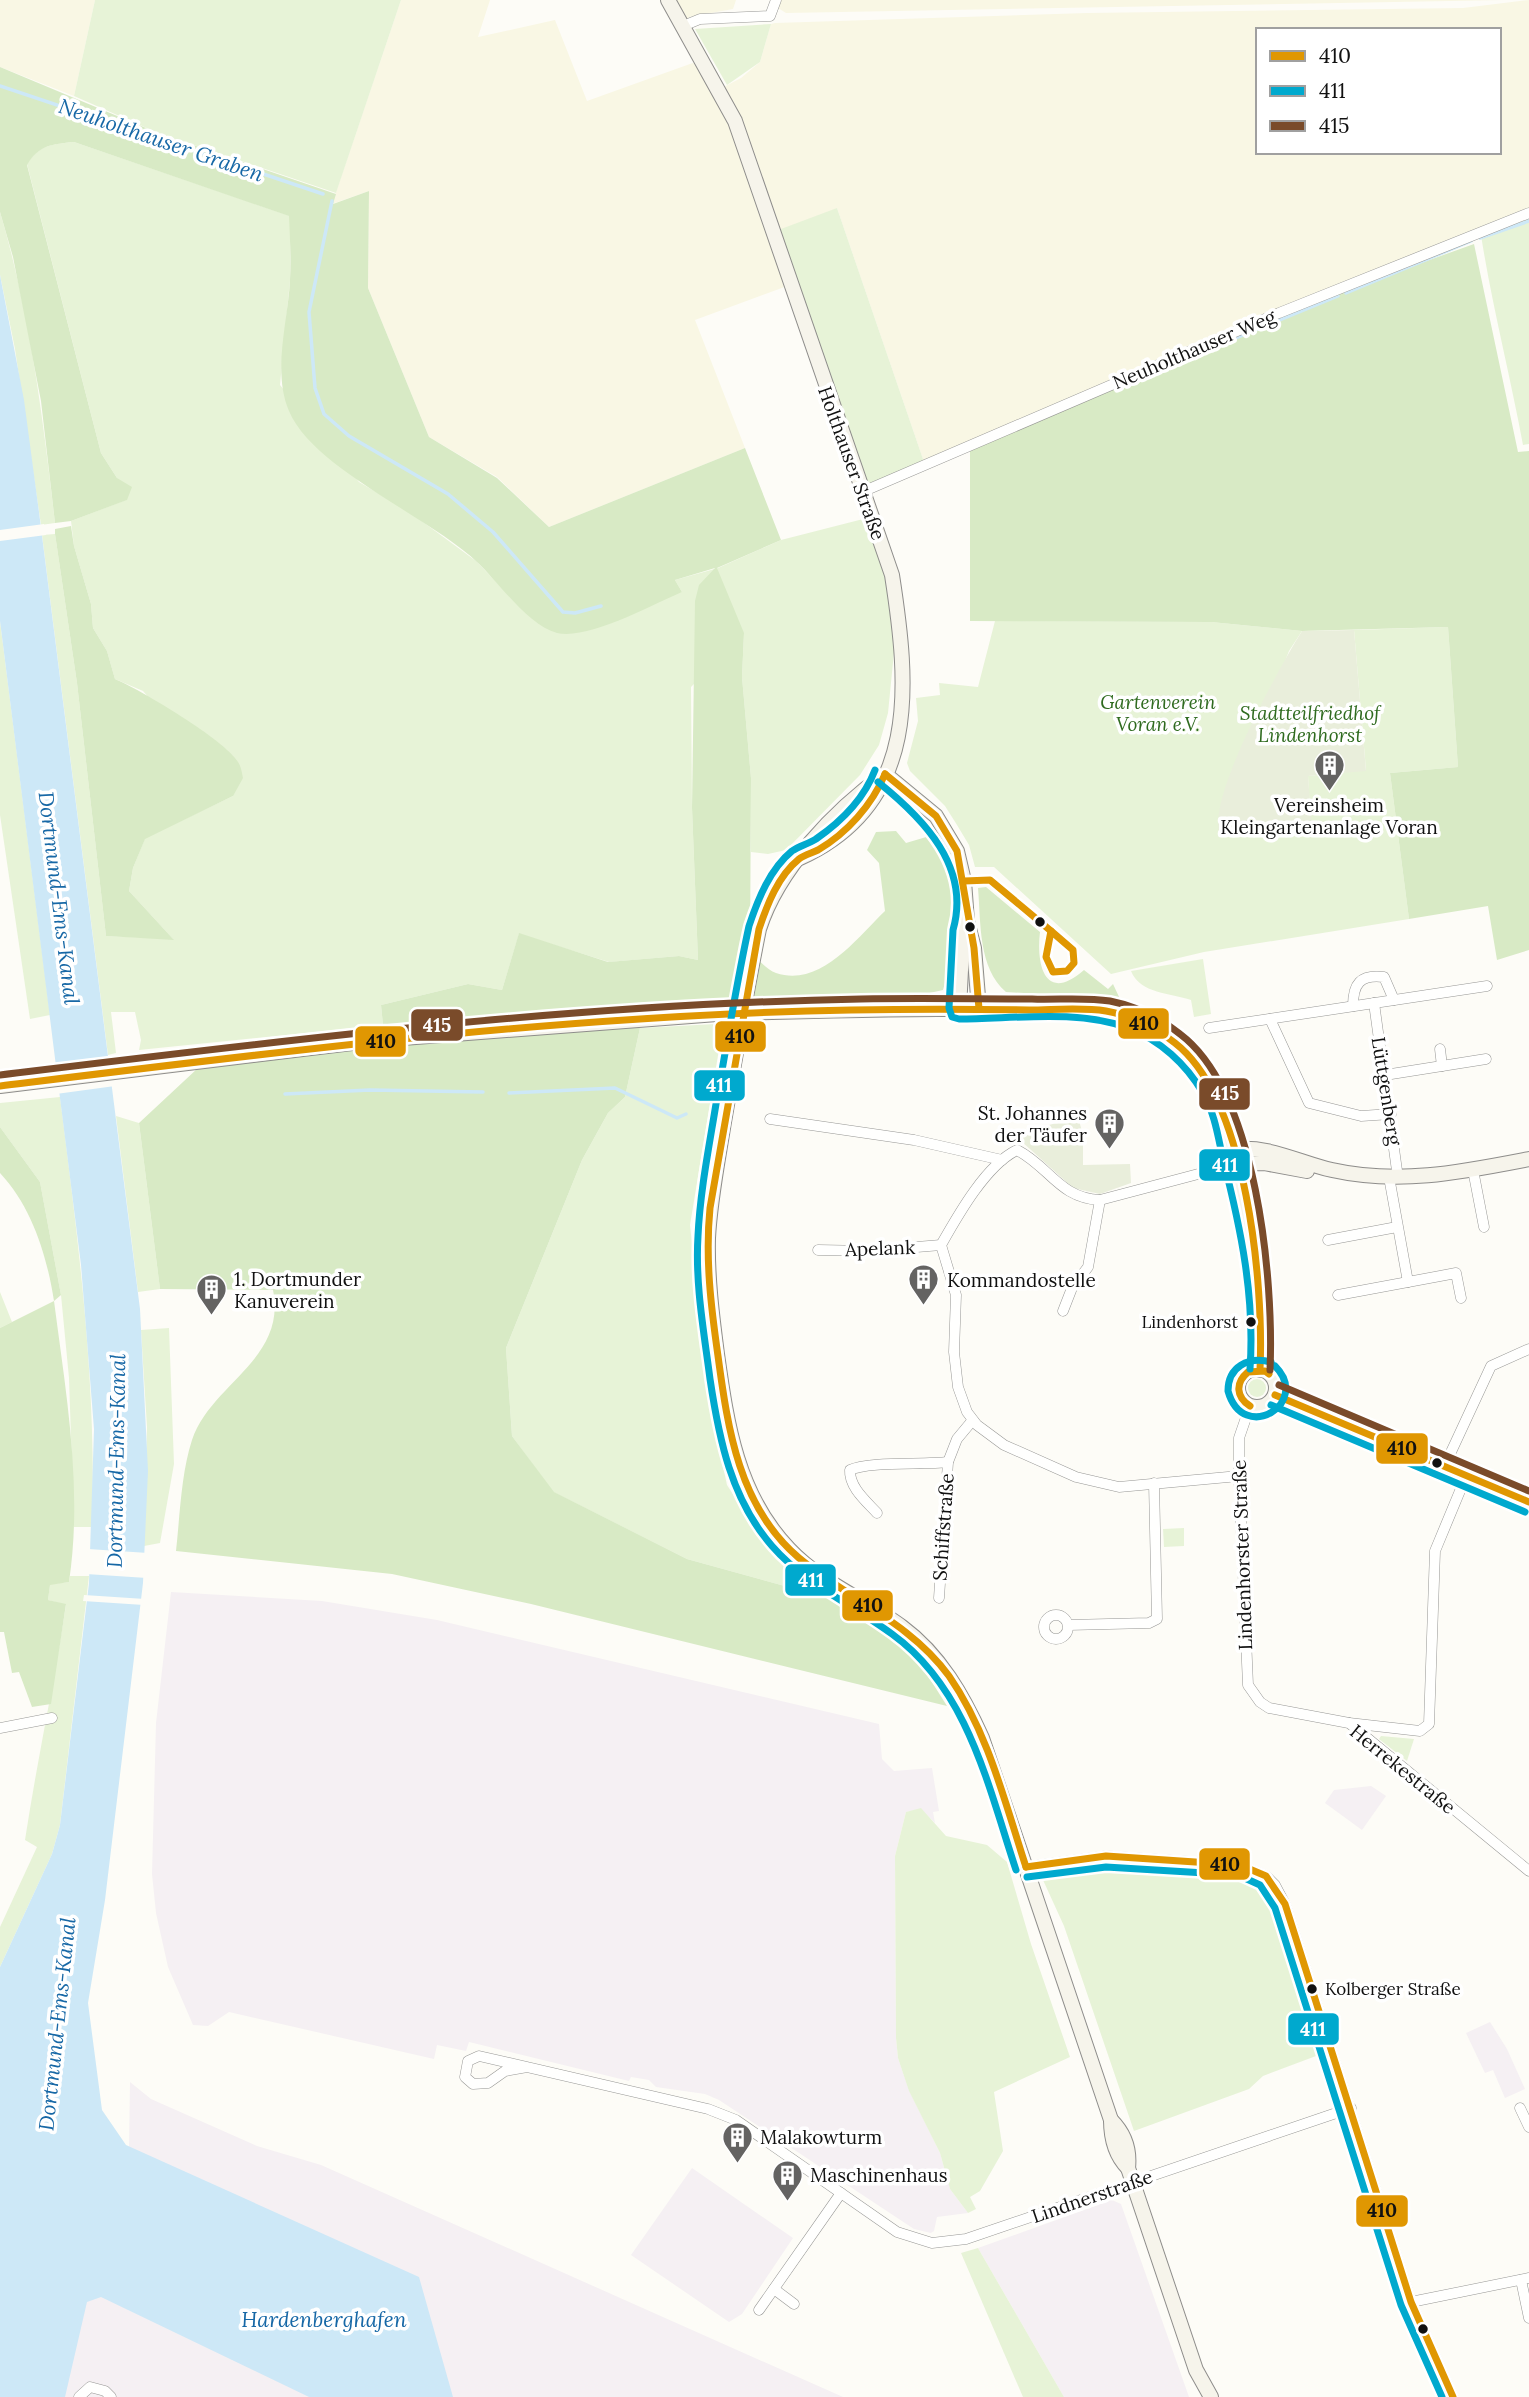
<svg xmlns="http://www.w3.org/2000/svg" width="1529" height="2397" font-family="Lora,serif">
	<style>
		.industrial { fill: #f5f0f3 }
		.farmland { fill: #f9f7e4; fill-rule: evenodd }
		.green { fill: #e7f3d7 }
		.forest { fill: #d8eac5 }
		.cemetery { fill: #e9eedb }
		.water { fill: #cde8f7 }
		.pier { fill: #fdfcf7 }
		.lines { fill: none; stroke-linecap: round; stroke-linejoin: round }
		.stream { stroke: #cde8f7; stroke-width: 3.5 }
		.street-casing { stroke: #979795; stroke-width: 11 }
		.secondary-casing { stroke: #8e8d8b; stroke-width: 16 }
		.street { stroke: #fffffe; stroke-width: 10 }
		.secondary { stroke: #f6f4eb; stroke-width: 14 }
		.secondary-bridge-casing { stroke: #8e8d8b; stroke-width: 16; stroke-linecap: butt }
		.secondary-bridge { stroke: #f6f4eb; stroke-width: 14 }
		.bus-1-casing { stroke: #fff; stroke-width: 12 }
		.bus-2-casing { stroke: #fff; stroke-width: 12 }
		.bus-3-casing { stroke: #fff; stroke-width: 12 }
		.bus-1 { stroke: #e09702; stroke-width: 7 }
		.bus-2 { stroke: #00a9ce; stroke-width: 7 }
		.bus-3 { stroke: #7a4b2a; stroke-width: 7 }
		.bus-dot { fill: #111; stroke: #fff; stroke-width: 2.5 }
		.labels { text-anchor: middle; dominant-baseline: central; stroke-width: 7; stroke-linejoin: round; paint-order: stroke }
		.bus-label { font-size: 17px; fill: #111; stroke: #fff; text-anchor: end }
		.street-label { font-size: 19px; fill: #111; stroke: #fff }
		.park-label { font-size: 19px; font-style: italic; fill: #2f6b1f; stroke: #fff }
		.poi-label { font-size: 19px; fill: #111; stroke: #fff; text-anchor: start }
		.water-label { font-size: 21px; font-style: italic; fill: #1768a6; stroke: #fff }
		.line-badge { stroke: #fff; stroke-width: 2.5 }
		.badge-label { font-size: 19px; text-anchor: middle; font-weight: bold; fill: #fff }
		.pale-badge-label { font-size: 19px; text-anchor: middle; font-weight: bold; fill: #111 }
	</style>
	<rect width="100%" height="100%" fill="#fdfcf7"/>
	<g class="industrial">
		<polygon points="171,1592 322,1601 437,1620 879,1724 882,1759 894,1771 932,1768 939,1811 933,1812 935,1823 921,1809 906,1812 895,1856 896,2038 898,2058 909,2090 940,2153 950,2189 968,2213 937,2217 934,2231 931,2233 914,2229 719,2100 705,2094 656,2087 649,2080 631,2077 629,2081 469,2042 466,2051 437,2045 434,2059 229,2012 208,2026 193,2025 168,1967 156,1913 152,1874 156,1723"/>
		<polygon points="1371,1786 1386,1796 1362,1830 1325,1803 1334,1790"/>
		<polygon points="1490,2022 1507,2049 1525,2089 1505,2098 1493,2070 1485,2073 1466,2033"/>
		<polygon points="130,2082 151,2099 257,2146 321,2165 843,2397 60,2397 129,2147"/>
		<polygon points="692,2168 793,2238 742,2314 729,2322 631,2255"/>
		<polygon points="1112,2200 1121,2204 1189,2397 1064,2397 978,2248"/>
	</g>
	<g class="farmland">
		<polygon points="0,0 95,0 74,96 0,67"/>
		<path d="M401 0H490L478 37 555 20 587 101 701 60 718 90 741 78 760 62 771 24 775 23 1087 13 1463 8 1529 0V210L1281 309 925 465 837 208 790 285 695 320 745 448 549 527 497 477 429 437 368 288 369 191 332 204ZM1258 30H1499V152H1258Z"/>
		<polygon points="668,0 736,0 733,9 689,17 683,26"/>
		<polygon points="780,0 1505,0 786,13 778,8"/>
	</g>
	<g class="green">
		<polygon points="95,0 401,0 336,193 158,133 74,96"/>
		<polygon points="771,24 760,62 727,85 695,29"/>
		<path d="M74 142 290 216V280L280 385 359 482 408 511 476 561 521 608 682 592 675 580 718 568 781 540 871 517 898 612 888 713 879 745 860 775 786 850 768 854 751 852V778L742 677 744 633 691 687 692 808 698 960 679 956 609 962 519 934 502 990 468 984 381 1005 383 1025 139 1050 141 1040 135 1012H111L116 1053 108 1055 42 535 55 534 77 683 106 936 173 939 129 891 133 868 145 838 233 796 143 691 115 679 107 651 93 628 91 604 74 546 71 521 126 500 117 478 101 453 27 164C39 145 52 144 74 142Z"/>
		<polygon points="837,208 925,465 862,492 773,232"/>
		<path d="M0 212C30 313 43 418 55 523L41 525 15 349 0 275Z"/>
		<path d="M1529 217V444L1523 445C1510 374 1492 306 1481 235Z"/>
		<polygon points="0,621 50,1015 30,1019 0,815"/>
		<polygon points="995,621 1211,622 1302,631 1289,651 1218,832 1231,833 1311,830 1308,776 1366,770 1354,630 1448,627 1458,767 1390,773 1409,919 1204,952 1111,974 994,867 975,867 969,845 957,825 945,806 910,771 907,763 918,721 916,698 940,695 939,683 978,687"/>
		<path d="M1203 959 1211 1014 1194 1017 1191 1000C1171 993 1140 994 1131 971Z"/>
		<polygon points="716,1024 723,1025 690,1225 708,1396 727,1485 768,1549 832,1599 687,1559 553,1492 512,1436 506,1348 582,1160 608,1113 625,1097 640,1028"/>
		<path d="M60 1097C78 1240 97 1382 92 1527H74L69 1378 61 1295 40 1182 0 1127V1103Z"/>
		<polygon points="116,1116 139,1123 160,1289 138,1292"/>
		<polygon points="0,1292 12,1322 0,1328"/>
		<polygon points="169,1328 174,1464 160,1543 144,1546 147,1427 141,1330"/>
		<circle cx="1257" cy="1388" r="9"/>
		<polygon points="1184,1528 1184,1546 1164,1547 1163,1529"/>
		<path d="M70 1576H89L60 1825 52 1854 0 1967V1927L37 1847 25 1840C37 1761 54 1684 66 1605L48 1600 50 1584 69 1582Z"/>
		<polygon points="1381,1736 1414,1739 1407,1761 1379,1739"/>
		<polygon points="921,1808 946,1836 987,1845 1007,1862 1031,1944 1070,2057 994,2092 1003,2151 980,2191 970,2197 976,2209 968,2213 950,2189 940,2153 909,2091 898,2058 896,2038 895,1856 906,1812"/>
		<polygon points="1096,1864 1239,1872 1258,1878 1270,1892 1324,2053 1263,2076 1249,2089 1134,2131 1064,1926 1043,1880 1054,1869"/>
		<polygon points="978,2248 1064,2397 1023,2397 961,2253"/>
	</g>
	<g class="forest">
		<path d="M0 67 158 133 336 194 333 204 369 191 368 288 429 437 497 478 549 527 745 448 781 540 717 568 744 633 742 677 751 778 750 952C757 958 767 970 776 973 820 988 857 938 885 911L879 863 867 850 876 832 896 831 906 843 933 835C941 850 951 864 953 881 957 915 953 957 943 990L925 994 718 1000 383 1025 381 1005 468 984 502 990 519 933 608 962 679 956 698 960 692 808 695 601 699 585 715 568 675 580 682 592C651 605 589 640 557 633 529 626 499 583 478 563 432 518 313 469 289 411 272 371 288 322 290 280 291 259 290 238 289 216L74 142C52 144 39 145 27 165L101 453 117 478 132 487 127 500 71 521 55 523 41 401 13 257 0 212Z"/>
		<polygon points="1474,244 1518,452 1529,451 1529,950 1497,960 1488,906 1409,919 1390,773 1458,767 1448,627 1302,631 1211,622 970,621 970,446 1318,300"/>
		<path d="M71 526 74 546 91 604 93 628 107 651 115 679C141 690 225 740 238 762 241 766 242 773 243 778L233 796 145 839 133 868 129 891 174 940 106 936 77 683 55 534V529Z"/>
		<path d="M986 887 1040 932C1036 965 1045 1004 1084 970L1108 989 1113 984 1120 999 1006 992C978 968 981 923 978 888Z"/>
		<path d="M608 1028H640L625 1097 608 1113 582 1160 506 1348 512 1436 554 1492 687 1559 832 1599 887 1632 918 1660 947 1706 531 1604 392 1574 176 1551C180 1515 181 1474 192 1440 211 1383 287 1360 273 1290L160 1289 139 1123 198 1068 385 1047Z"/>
		<path d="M0 1127 40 1182 61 1295 54 1301C66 1394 83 1488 69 1582L50 1585 48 1600 66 1604 51 1704 32 1707 19 1672 12 1673 4 1632H0V1328L54 1301C47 1256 32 1207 0 1173Z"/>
	</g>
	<g class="cemetery">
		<path d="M1354 630 1366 771 1308 776 1312 830 1219 832C1209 794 1280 666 1302 631Z"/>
		<polygon points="1078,1117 1083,1135 1083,1165 1130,1164 1131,1183 1100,1194 1073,1188 1020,1140 1031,1130"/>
	</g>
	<polygon class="water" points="0,275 24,400 39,512 140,1309 148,1471 143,1583 105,1900 88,2003 102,2110 126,2145 419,2277 453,2397 309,2397 101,2297 87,2302 65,2397 0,2397 0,1967 52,1854 60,1825 89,1583 94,1429 81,1265 0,621"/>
	<g class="pier">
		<polygon points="44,524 46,535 0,541 0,530"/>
		<polygon points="112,1059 115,1086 56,1094 53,1066"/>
		<polygon points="88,1549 148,1553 147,1578 86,1574"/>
		<polygon points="84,1595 145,1599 144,1605 83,1601"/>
	</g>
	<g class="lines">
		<g class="stream">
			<polyline points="0,86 323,194"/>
			<polyline points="332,201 309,312 315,388 324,414 349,436 448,494 493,532 563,612 575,613 601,606"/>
			<polyline points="1480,238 1529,221"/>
			<polyline points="1346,293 1471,241"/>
			<polyline points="1146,375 1338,296"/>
			<polyline points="1121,386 1139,379"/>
			<polyline points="509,1093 615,1088 677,1118 686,1114"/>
			<polyline points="285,1094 370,1090 483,1092"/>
		</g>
		<defs>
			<g id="street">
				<polyline points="683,26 700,19 770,16 776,0"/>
				<polyline points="862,492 1279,313 1529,213"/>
				<polyline points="1374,1003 1398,1178"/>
				<path d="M1353 1006C1353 984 1360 974 1384 977L1394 1000"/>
				<polyline points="1270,1019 1309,1103 1361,1116 1391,1114"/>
				<polyline points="1209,1028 1487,986"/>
				<polyline points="1440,1049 1442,1066"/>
				<polyline points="1385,1075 1486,1059"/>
				<polyline points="770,1119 914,1140 1002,1160"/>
				<path d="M1236 1164 1100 1200C1059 1198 1050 1167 1017 1150 986 1165 958 1215 941 1245L956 1295 954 1352 958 1387 967 1412 977 1425 1004 1445 1076 1477 1119 1487 1239 1476"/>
				<polyline points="1473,1170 1484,1227"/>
				<polyline points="1389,1177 1408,1282"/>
				<polyline points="1328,1240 1397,1227"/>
				<polyline points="818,1250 868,1251 941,1245"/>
				<polyline points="1338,1295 1456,1273 1461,1298"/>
				<polyline points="1063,1311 1072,1288 1088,1267 1100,1200"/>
				<polyline points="1250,1406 1239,1438 1239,1476 1248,1685 1260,1702 1269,1708 1349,1723 1529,1871"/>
				<polyline points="1445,1465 1491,1366 1529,1349"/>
				<path d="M877 1513C866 1501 849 1487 850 1470 868 1461 923 1465 948 1462"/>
				<polyline points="939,1598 948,1462 957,1439 972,1421"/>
				<circle cx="1056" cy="1627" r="12"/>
				<polyline points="1068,1625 1149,1623 1157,1619 1154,1483"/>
				<polyline points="1349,1723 1420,1731 1429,1724 1435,1551 1467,1474"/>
				<polyline points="0,1728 52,1718"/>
				<polyline points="1026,1867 1106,1856 1240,1865 1266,1876 1275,1885 1285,1904 1411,2302 1453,2397"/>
				<polyline points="527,2067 505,2071 488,2083 473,2084 465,2077 468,2061 479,2056 708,2109 736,2120 897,2232 932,2243 966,2239 1351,2108"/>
				<polyline points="1520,2108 1529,2127"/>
				<polyline points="1521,2280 1529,2318"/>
				<polyline points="774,2289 794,2304"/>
				<polyline points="1411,2302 1529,2278"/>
				<polyline points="759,2310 841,2193"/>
				<polyline points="79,2397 90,2387 105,2391 111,2397"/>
			</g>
			<g id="secondary">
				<path d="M668 0 735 121 892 575C909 685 921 803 800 858"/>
				<path d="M885 774C835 810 778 869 759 929 746 993 735 1058 724 1122 718 1160 710 1199 708 1238 707 1276 712 1316 717 1354 727 1425 737 1495 789 1549 821 1583 866 1600 902 1627 940 1655 963 1696 982 1738L1111 2120C1111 2138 1115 2155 1128 2168"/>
				<polyline points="885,774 936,816 957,851 964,881 967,921 974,948 979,1009"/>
				<polyline points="959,1009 963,931 967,921"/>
				<path d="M772 1012C853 1010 935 1008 1016 1009 1045 1010 1077 1006 1106 1011 1137 1015 1171 1036 1192 1059 1223 1094 1231 1142 1241 1186 1254 1246 1267 1308 1260 1370"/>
				<polyline points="0,1086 377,1040 717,1014"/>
				<path d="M1232 1150C1266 1144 1300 1163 1332 1170 1399 1185 1462 1172 1529 1159"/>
				<polyline points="1236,1164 1264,1163 1307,1171"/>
				<circle cx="1257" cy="1388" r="19"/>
				<polyline points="1275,1395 1529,1502"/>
				<path d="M1111 2120C1124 2133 1130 2150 1128 2168L1196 2370 1211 2397"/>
			</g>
		</defs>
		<use href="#street" class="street-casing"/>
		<use href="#secondary" class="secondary-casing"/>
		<use href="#street" class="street"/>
		<use href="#secondary" class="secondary"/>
		<defs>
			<polyline id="secondary-bridge" points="717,1014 772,1012"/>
		</defs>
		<use href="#secondary-bridge" class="secondary-bridge-casing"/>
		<use href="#secondary-bridge" class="secondary-bridge"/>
		<defs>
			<g id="bus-1">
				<path d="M885 774C872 805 847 833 818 850 812 853 804 855 799 859 778 876 767 905 759 929L710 1208C705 1258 711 1307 718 1356 728 1430 739 1507 799 1558 848 1599 910 1622 949 1676 988 1732 1005 1803 1026 1867"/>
				<polyline points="885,774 936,816 957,851 974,948 979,1009"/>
				<polyline points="964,881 990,880 1051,931"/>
				<polygon points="1051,931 1073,950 1074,963 1067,971 1053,972 1046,957"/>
				<path d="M0 1086C283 1051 566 1015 851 1010 910 1009 969 1009 1029 1010 1053 1010 1081 1007 1106 1011 1130 1015 1156 1028 1175 1043 1247 1099 1264 1284 1260 1370"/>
				<polyline points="1275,1395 1529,1502"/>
				<path d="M1250 1406C1236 1397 1235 1383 1248 1372L1265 1371 1269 1374"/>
				<polyline points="1026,1867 1106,1856 1240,1865 1266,1876 1285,1904 1411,2302 1453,2397"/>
			</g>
			<g id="bus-2">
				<path d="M875 770C864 799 842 821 816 839 808 844 799 846 792 851 770 869 758 899 749 926 736 985 727 1044 716 1104 709 1147 700 1192 698 1236 695 1284 704 1332 710 1379 719 1439 731 1499 772 1546 805 1584 853 1605 892 1634 968 1689 988 1786 1016 1870"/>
				<path d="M878 782C924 819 971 867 953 930L949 1008 952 1017 959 1019C1013 1019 1077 1009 1128 1028 1160 1040 1186 1064 1203 1093 1215 1114 1218 1137 1223 1159 1241 1229 1255 1297 1250 1369"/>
				<path d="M1271 1362C1248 1356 1228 1367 1228 1391 1243 1445 1312 1403 1275 1366"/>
				<polyline points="1271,1405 1525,1512"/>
				<polyline points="1027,1877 1106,1867 1238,1875 1260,1885 1275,1908 1401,2305 1442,2397"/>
			</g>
			<g id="bus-3">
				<path d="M0 1075C286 1040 572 1004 861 999 918 998 975 999 1032 999 1057 1000 1085 997 1110 1001 1135 1006 1160 1018 1180 1034 1257 1092 1274 1280 1270 1370"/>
				<polyline points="1279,1385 1529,1491"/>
			</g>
		</defs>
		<use href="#bus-1" class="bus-1-casing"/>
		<use href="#bus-2" class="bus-2-casing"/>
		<use href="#bus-3" class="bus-3-casing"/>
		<use href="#bus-1" class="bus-1"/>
		<use href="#bus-2" class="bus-2"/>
		<use href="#bus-3" class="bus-3"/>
	</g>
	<defs>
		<symbol id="building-pin" viewBox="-11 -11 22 30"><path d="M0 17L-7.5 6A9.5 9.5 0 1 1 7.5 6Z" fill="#646362" stroke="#fff"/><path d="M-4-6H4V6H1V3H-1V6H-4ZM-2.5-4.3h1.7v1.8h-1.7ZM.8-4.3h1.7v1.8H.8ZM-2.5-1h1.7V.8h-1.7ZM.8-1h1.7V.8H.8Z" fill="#fff"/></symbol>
	</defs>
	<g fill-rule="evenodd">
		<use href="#building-pin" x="1312" y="748" width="35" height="47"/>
		<use href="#building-pin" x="1092" y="1106" width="35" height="47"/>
		<use href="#building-pin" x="906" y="1262" width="35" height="47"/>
		<use href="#building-pin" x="194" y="1272" width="35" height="47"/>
		<use href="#building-pin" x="720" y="2120" width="35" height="47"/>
		<use href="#building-pin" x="770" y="2158" width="35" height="47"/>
	</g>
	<g class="bus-dot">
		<circle cx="1040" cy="922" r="6"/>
		<circle cx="970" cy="927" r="6"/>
		<circle cx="1251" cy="1322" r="6"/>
		<circle cx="1437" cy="1463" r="6"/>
		<circle cx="1312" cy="1989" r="6"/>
		<circle cx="1423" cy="2329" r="6"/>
	</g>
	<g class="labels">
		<g class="bus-label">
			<text x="1238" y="1322">Lindenhorst</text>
			<text x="1325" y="1989" text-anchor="start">Kolberger Straße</text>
		</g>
		<g class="street-label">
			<text transform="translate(1194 349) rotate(-23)">Neuholthauser Weg</text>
			<text transform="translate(852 463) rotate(70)">Holthauser Straße</text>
			<text transform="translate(1387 1091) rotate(81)">Lüttgenberg</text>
			<text transform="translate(880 1248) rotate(-2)">Apelank</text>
			<text transform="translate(943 1527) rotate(-86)">Schiffstraße</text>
			<text transform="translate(1242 1555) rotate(-92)">Lindenhorster Straße</text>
			<text transform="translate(1403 1769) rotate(39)">Herrekestraße</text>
			<text transform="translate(1092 2196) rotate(-19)">Lindnerstraße</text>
		</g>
		<g class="park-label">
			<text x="1158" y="702">Gartenverein<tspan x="1158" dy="22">Voran e.V.</tspan></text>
			<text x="1310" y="713">Stadtteilfriedhof<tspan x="1310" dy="22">Lindenhorst</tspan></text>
		</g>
		<g class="poi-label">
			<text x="1329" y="805" text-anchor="middle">Vereinsheim<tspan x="1329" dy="22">Kleingartenanlage Voran</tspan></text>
			<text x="1087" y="1113" text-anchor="end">St. Johannes<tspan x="1087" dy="22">der Täufer</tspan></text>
			<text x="234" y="1279">1. Dortmunder<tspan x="234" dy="22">Kanuverein</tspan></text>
			<text x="947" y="1280">Kommandostelle</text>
			<text x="760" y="2137">Malakowturm</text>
			<text x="810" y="2175">Maschinenhaus</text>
		</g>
		<g class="water-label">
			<text transform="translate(161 140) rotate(19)">Neuholthauser Graben</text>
			<text transform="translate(59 898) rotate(83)">Dortmund-Ems-Kanal</text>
			<text transform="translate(116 1461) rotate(-89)">Dortmund-Ems-Kanal</text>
			<text transform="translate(57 2024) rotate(-84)">Dortmund-Ems-Kanal</text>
			<text x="324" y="2319">Hardenberghafen</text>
		</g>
	</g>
	<g class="line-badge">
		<rect x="1117" y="1007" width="53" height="33" rx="7" fill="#e09702"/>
		<rect x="410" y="1008" width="54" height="34" rx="7" fill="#7a4b2a"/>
		<rect x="714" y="1020" width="53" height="33" rx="7" fill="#e09702"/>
		<rect x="354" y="1025" width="53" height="33" rx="7" fill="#e09702"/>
		<rect x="693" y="1069" width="53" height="33" rx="7" fill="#00a9ce"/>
		<rect x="1198" y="1077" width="53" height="34" rx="7" fill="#7a4b2a"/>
		<rect x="1198" y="1148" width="53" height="34" rx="7" fill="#00a9ce"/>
		<rect x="1375" y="1432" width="54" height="33" rx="7" fill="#e09702"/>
		<rect x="784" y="1563" width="53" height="34" rx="7" fill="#00a9ce"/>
		<rect x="841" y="1589" width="53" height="33" rx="7" fill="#e09702"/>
		<rect x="1198" y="1847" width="53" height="34" rx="7" fill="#e09702"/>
		<rect x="1287" y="2012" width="53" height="34" rx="7" fill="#00a9ce"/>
		<rect x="1355" y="2194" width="54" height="34" rx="7" fill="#e09702"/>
	</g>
	<g class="badge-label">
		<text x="437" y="1032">415</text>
		<text x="719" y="1092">411</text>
		<text x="1225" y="1100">415</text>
		<text x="1225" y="1172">411</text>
		<text x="811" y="1587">411</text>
		<text x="1313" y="2036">411</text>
	</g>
	<g class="pale-badge-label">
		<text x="1144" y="1030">410</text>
		<text x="740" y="1043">410</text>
		<text x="381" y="1048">410</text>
		<text x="1402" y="1455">410</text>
		<text x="868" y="1612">410</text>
		<text x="1225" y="1871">410</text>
		<text x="1382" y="2217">410</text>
	</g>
	<rect x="1256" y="28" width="245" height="126" fill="#ffffff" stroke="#a0a0a0" stroke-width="2"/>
	<rect x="1270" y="51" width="35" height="10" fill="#e09702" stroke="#a0a0a0" stroke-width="2"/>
	<text x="1319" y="63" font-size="21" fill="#111111">410</text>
	<rect x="1270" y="86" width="35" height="10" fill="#00a9ce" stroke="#a0a0a0" stroke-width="2"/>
	<text x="1319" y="98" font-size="21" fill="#111111">411</text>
	<rect x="1270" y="121" width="35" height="10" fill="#7a4b2a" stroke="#a0a0a0" stroke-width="2"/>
	<text x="1319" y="133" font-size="21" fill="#111111">415</text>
</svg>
